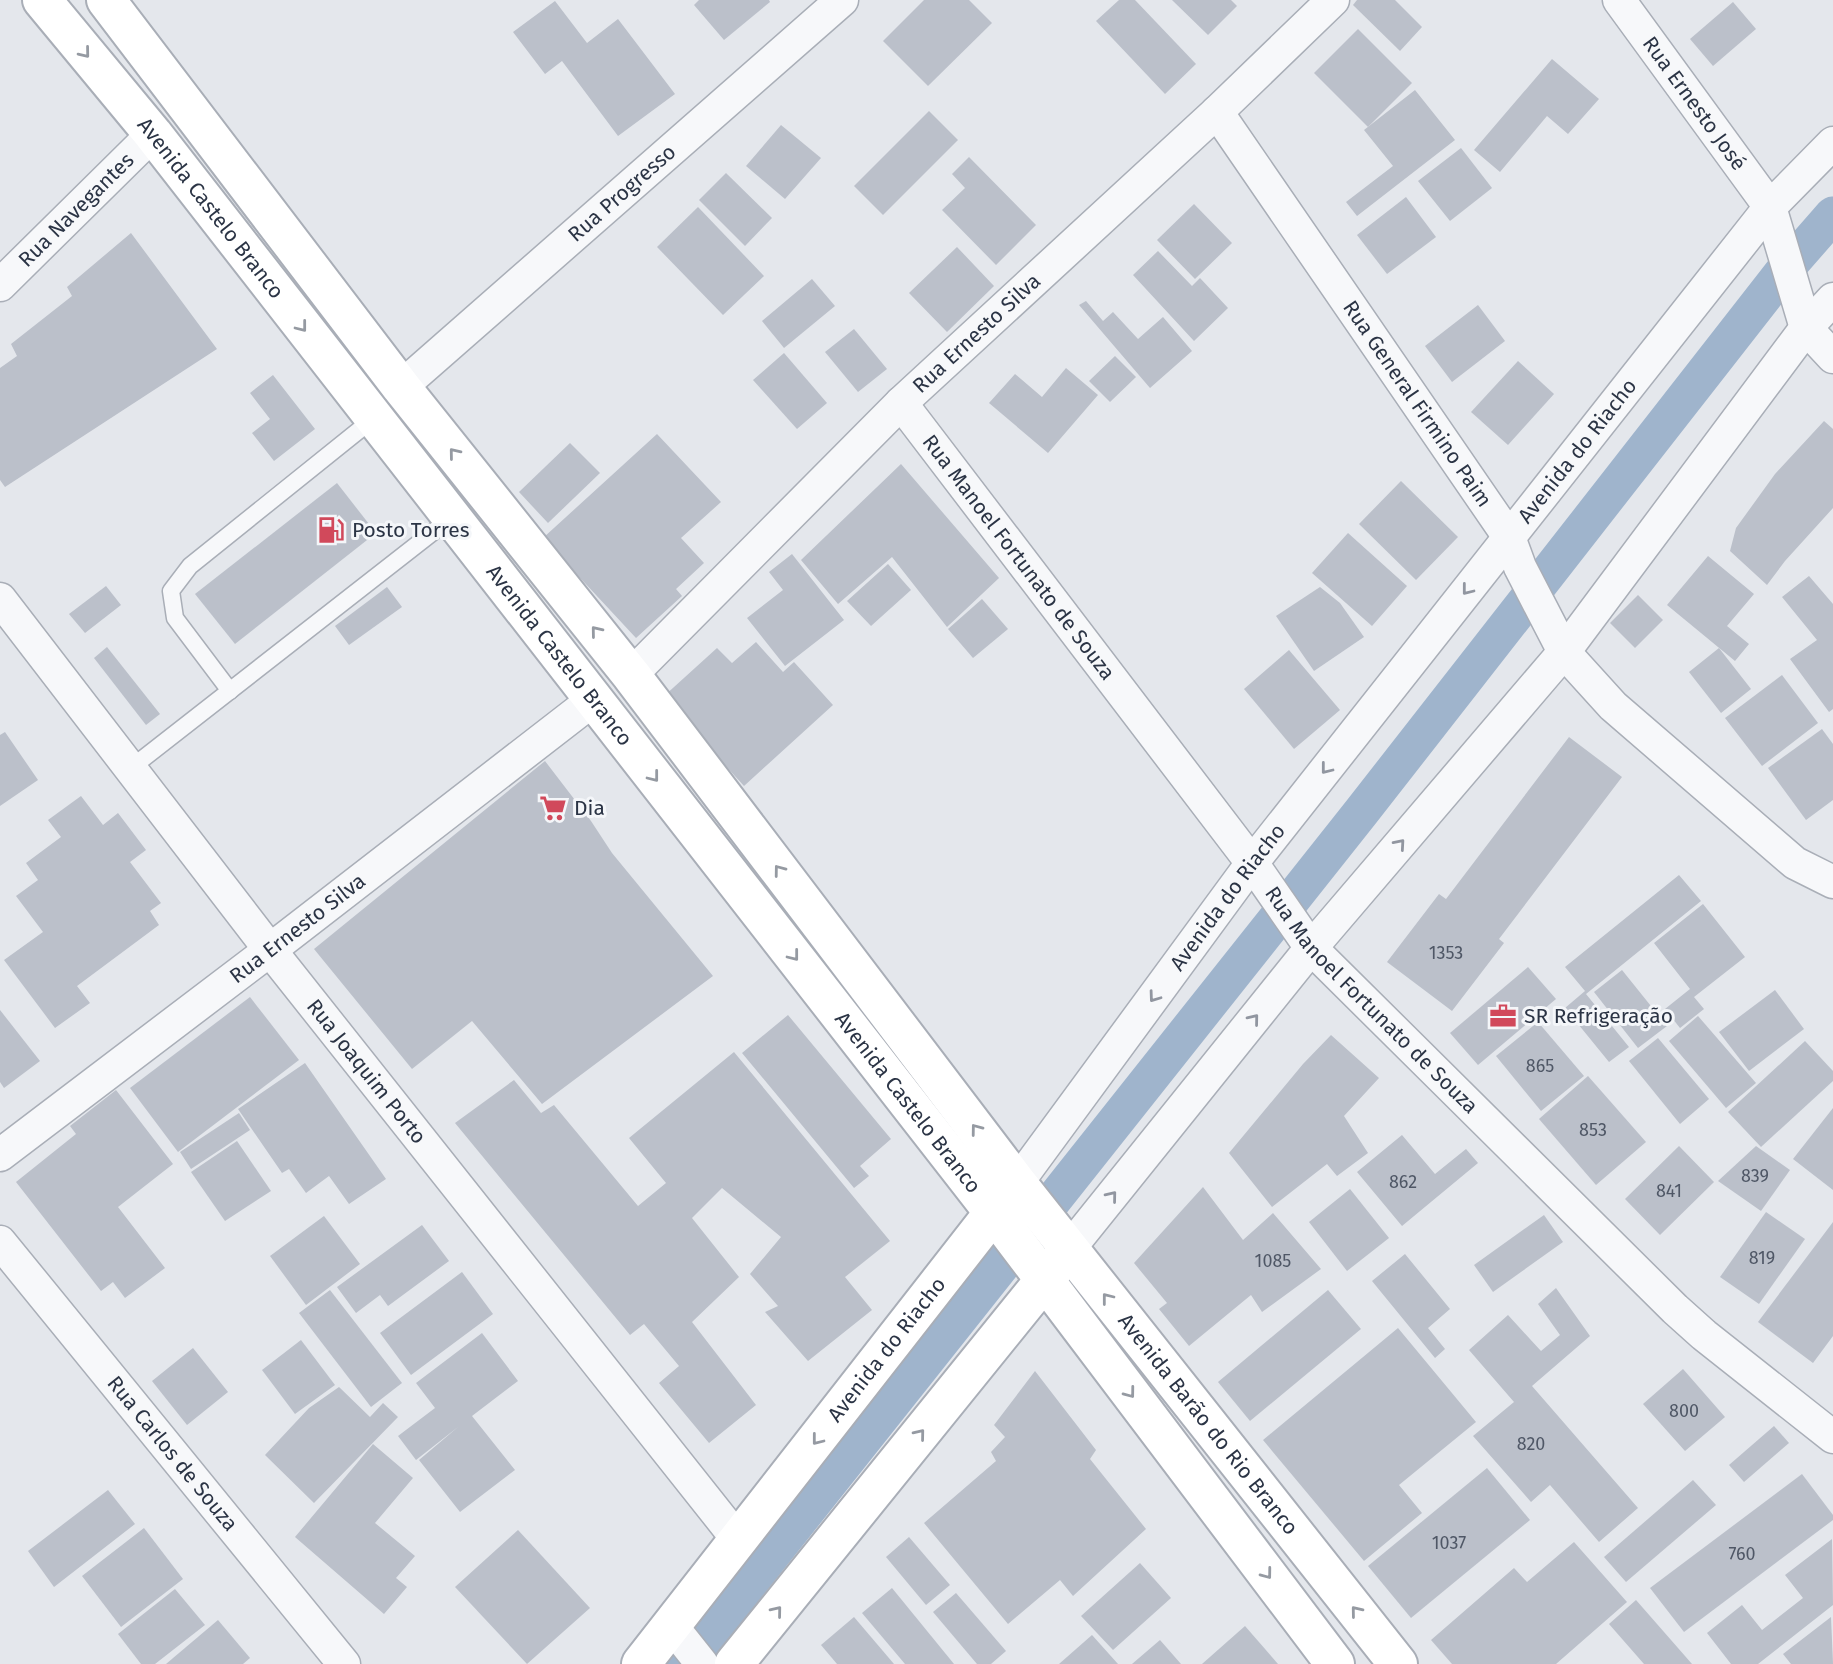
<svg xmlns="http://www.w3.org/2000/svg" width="1833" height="1664" font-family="'Fira Sans',sans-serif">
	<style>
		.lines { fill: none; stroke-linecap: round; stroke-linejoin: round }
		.canal { stroke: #9fb4cc; stroke-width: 37 }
		.building { fill: #bbc0ca }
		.lane-casing { stroke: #a9aeb7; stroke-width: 19 }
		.street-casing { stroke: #a9aeb7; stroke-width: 35 }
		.secondary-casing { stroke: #a9aeb7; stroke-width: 42 }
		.lane { stroke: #f7f8fa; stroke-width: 16 }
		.street { stroke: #f7f8fa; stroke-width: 32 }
		.secondary { stroke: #fff; stroke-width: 38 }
		.oneway { stroke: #959aa2 }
		.oneway2 { stroke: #9196a0 }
		.labels { text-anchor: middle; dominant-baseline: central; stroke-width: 6; stroke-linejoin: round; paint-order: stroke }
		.number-label { font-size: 18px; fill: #4f5766 }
		.street-label { font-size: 21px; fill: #2b3445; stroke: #f4f6f9 }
		.poi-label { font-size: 21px; fill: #2b3445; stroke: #f4f6f9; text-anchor: start }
	</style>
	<rect width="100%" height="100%" fill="#e4e7ec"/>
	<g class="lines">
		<polyline class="canal" points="685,1664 1362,811 1783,272 1833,215"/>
	</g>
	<g class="building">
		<polygon points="699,0 769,0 770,2 724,40 694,5"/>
		<polygon points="924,0 969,0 992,23 928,86 883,41"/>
		<polygon points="1119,0 1135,0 1196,64 1165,94 1096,21"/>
		<polygon points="1172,0 1231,0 1237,6 1208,35"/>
		<polygon points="1357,0 1395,0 1422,27 1400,51 1353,5"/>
		<polygon points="555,1 587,43 618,19 675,94 618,136 562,61 545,74 513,32"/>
		<polygon points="1733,2 1756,29 1713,66 1690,39"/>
		<polygon points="1358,29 1412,83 1368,127 1314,73"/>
		<polygon points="1552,59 1599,99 1568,134 1547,116 1500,172 1474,150"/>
		<polygon points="1415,90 1455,140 1357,216 1346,202 1393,166 1364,130"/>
		<polygon points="929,111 958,140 883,215 854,186"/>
		<polygon points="781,125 821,158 785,199 746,166"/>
		<polygon points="1461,148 1492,188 1450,221 1418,181"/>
		<polygon points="969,157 1036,225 996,265 942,210 965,188 952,174"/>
		<polygon points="726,173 772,218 745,246 699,200"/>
		<polygon points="1406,197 1436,237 1387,274 1357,235"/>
		<polygon points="1194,204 1232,243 1195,279 1157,240"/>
		<polygon points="698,207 764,276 723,315 657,247"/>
		<polygon points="131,233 217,349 5,487 0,480 0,368 17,356 11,344 72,296 67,287"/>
		<polygon points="957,247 994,286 947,332 909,293"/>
		<polygon points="1158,251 1192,286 1200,278 1228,308 1194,341 1133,275"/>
		<polygon points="812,279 835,306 784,348 762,321"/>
		<polygon points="1086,301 1103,321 1113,312 1138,339 1163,317 1192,351 1150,388 1079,305"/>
		<polygon points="1478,305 1505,341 1452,382 1425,346"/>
		<polygon points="854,329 887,369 858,392 825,352"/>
		<polygon points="784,353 827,403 797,429 753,380"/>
		<polygon points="1115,356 1136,377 1110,402 1089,381"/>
		<polygon points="1518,361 1554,394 1508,445 1471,412"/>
		<polygon points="1066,368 1098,395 1048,453 989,403 1015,374 1042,397"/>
		<polygon points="273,375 315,429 274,461 252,433 270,419 250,393"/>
		<polygon points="1824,421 1833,429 1833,508 1785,561 1767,585 1730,551 1736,528 1775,474"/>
		<polygon points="657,434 721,502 681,538 704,563 676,589 682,596 636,638 543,538"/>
		<polygon points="570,443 600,473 548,523 519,492"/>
		<polygon points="901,464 999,578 947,627 892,557 838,604 801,560"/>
		<polygon points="1401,481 1458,537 1416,580 1359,524"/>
		<polygon points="337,483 376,533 235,644 195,594"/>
		<polygon points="1348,533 1407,586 1372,626 1312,573"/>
		<polygon points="792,554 844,620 785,666 747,618 783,590 769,572"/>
		<polygon points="1708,556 1754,594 1727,626 1749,644 1735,661 1667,605"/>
		<polygon points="888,564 911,590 871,626 847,601"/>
		<polygon points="1809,576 1833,604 1833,709 1829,712 1790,659 1817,640 1782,597"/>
		<polygon points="106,586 121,605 85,633 69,614"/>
		<polygon points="387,587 402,607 349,645 335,626"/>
		<polygon points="1320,587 1340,603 1364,637 1314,671 1276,616"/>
		<polygon points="1638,595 1663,620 1635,648 1610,623"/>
		<polygon points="982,599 1008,629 973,658 948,629"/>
		<polygon points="756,642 783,672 794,662 833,705 744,786 663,697 717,648 732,663"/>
		<polygon points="107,647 160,714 146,725 94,658"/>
		<polygon points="1719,648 1751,689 1721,713 1689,672"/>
		<polygon points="1289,650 1340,710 1294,749 1244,689"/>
		<polygon points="1782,675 1818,723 1762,766 1725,718"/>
		<polygon points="1822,729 1833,744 1833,800 1806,820 1768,768"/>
		<polygon points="5,732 38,780 0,806 0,735"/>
		<polygon points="1569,737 1622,777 1499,939 1504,943 1452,1011 1387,962 1439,894 1446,899"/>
		<polygon points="545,761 591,821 612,853 713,976 542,1104 472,1021 412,1069 314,949"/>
		<polygon points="81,796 103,825 118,813 146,850 130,862 161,903 150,911 159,925 77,986 90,1003 55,1028 4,960 43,932 16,896 38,880 26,863 61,837 48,820"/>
		<polygon points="1679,875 1701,901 1586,994 1629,1047 1609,1062 1565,1008 1585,991 1565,967"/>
		<polygon points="1703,904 1745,957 1694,997 1704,1009 1680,1028 1665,1009 1690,989 1654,943"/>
		<polygon points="1528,967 1556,999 1478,1065 1450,1033"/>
		<polygon points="1622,970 1667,1026 1638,1048 1594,992"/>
		<polygon points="1775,990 1804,1029 1749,1071 1719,1032"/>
		<polygon points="250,997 299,1060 178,1152 130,1088"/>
		<polygon points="0,1010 40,1061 4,1088 0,1082"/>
		<polygon points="788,1015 891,1139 860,1166 869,1176 854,1188 742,1053"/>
		<polygon points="1698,1016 1756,1083 1726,1108 1669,1041"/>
		<polygon points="1538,1022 1584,1076 1541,1111 1496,1056"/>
		<polygon points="1331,1035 1379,1078 1344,1116 1368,1153 1337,1176 1327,1164 1272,1207 1229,1153 1303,1064"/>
		<polygon points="1658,1038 1709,1099 1680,1124 1629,1061"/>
		<polygon points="1805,1041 1833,1071 1833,1081 1761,1147 1728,1112"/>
		<polygon points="734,1052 890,1241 845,1277 872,1310 808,1361 765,1312 778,1306 750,1274 781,1237 722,1188 692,1218 739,1277 692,1322 756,1405 709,1443 659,1383 679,1366 644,1324 630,1335 455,1123 514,1080 541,1113 554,1105 638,1206 666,1183 629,1138"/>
		<polygon points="305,1063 386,1179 349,1204 329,1176 306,1193 289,1169 282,1173 238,1109"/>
		<polygon points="1588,1076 1646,1142 1596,1185 1539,1119"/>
		<polygon points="116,1090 173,1164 118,1207 165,1268 125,1298 113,1282 101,1291 16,1182 76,1134 70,1126"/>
		<polygon points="1833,1108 1833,1190 1793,1159"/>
		<polygon points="239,1113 250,1130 191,1169 180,1152"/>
		<polygon points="1402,1135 1435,1174 1466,1149 1478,1163 1402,1226 1357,1172"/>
		<polygon points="237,1141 271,1191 225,1221 191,1172"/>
		<polygon points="1679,1146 1714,1182 1660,1235 1625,1199"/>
		<polygon points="1756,1146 1790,1170 1761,1211 1718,1181"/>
		<polygon points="1203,1187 1243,1240 1273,1213 1321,1269 1262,1312 1251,1295 1189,1346 1159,1309 1167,1303 1134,1263"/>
		<polygon points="1350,1189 1389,1238 1347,1271 1309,1222"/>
		<polygon points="1766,1212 1805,1239 1759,1304 1720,1277"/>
		<polygon points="1544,1215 1563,1242 1493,1292 1474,1265"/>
		<polygon points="324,1216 360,1264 306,1305 270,1256"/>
		<polygon points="1833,1222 1833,1336 1813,1363 1758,1322"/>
		<polygon points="422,1225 449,1261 388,1306 380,1295 356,1313 337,1287"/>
		<polygon points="1405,1254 1450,1309 1428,1328 1445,1349 1435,1358 1372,1281"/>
		<polygon points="462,1272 493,1314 411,1375 380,1333"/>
		<polygon points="1556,1288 1590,1336 1532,1386 1638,1508 1599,1542 1550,1485 1531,1502 1473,1436 1514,1402 1469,1350 1508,1315 1541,1351 1560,1335 1538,1304"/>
		<polygon points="330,1290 402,1383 371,1407 299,1313"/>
		<polygon points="1328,1290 1361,1329 1250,1421 1218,1382"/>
		<polygon points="1398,1328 1476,1422 1399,1485 1422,1513 1364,1561 1263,1440"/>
		<polygon points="482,1333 518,1381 472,1416 515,1470 460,1512 419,1460 458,1427 416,1460 398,1436 435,1408 416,1383"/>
		<polygon points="301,1340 335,1385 295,1414 262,1370"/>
		<polygon points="193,1348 228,1392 187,1425 152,1381"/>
		<polygon points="1683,1369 1725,1417 1685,1451 1643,1404"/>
		<polygon points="1035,1371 1096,1450 1090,1459 1146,1529 1073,1596 1060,1580 1008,1624 924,1523 996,1461 991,1452 1005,1437 994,1425"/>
		<polygon points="339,1387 370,1417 383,1403 398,1417 314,1503 265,1455 309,1408"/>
		<polygon points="1774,1426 1789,1443 1744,1482 1729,1465"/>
		<polygon points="373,1444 413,1478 375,1523 415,1556 396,1578 407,1587 384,1614 295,1537"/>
		<polygon points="1487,1468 1530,1520 1411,1618 1368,1566"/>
		<polygon points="1802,1474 1833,1515 1833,1520 1684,1632 1650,1588"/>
		<polygon points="1693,1480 1716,1505 1626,1582 1604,1557"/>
		<polygon points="108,1490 135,1524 54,1587 28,1551"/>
		<polygon points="144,1528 183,1579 121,1627 82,1576"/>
		<polygon points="518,1530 590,1608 527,1664 455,1587"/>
		<polygon points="909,1537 950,1585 926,1605 886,1557"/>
		<polygon points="1832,1539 1833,1605 1758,1664 1731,1664 1707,1633 1742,1605 1762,1630 1803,1598 1785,1575"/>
		<polygon points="1574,1542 1627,1602 1556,1664 1452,1664 1431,1640 1514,1568 1527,1582"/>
		<polygon points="1140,1563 1171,1598 1113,1650 1081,1616"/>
		<polygon points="892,1588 954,1664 905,1664 862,1613"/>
		<polygon points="175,1589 205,1625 155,1664 141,1664 118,1634"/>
		<polygon points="956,1593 1006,1651 991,1664 977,1664 933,1612"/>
		<polygon points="1636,1600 1692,1664 1644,1664 1609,1624"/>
		<polygon points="854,1617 894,1664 837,1664 821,1645"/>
		<polygon points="1831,1617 1833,1664 1791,1664 1783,1654"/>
		<polygon points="218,1620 250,1658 243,1664 166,1664"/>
		<polygon points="1245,1626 1278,1664 1202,1664"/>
		<polygon points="1092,1635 1118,1664 1059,1664"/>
		<polygon points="1160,1640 1181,1664 1132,1664"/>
	</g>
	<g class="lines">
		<defs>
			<g id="lane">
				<polyline points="230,691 175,618 171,591 190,566 373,419"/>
				<polyline points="131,768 451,518"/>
			</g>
			<g id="street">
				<path id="s1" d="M1619 0 1770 207 1806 328 1833 357"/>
				<path id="s2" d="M1217 112 1509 537 1520 567 1564 652 1613 706 1795 863 1833 882"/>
				<path id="s3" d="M0 285 153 134"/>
				<path id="s4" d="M401 387 842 0"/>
				<path id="s5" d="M901 403 1252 863 1311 948 1675 1309 1704 1335 1833 1437"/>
				<path id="s6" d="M0 599 270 950 739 1541"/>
				<path id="s7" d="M631 675 901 403 1217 112 1333 0"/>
				<path id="s8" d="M0 1155 270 950 593 700"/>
				<path id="s9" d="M1017 1183 1252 863 1770 207 1833 143"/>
				<path id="s10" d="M0 1242 344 1664"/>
				<polyline points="1069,1249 1311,948 1564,652 1806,328 1833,299"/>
				<polyline points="671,1625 702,1664"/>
			</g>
			<g id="secondary">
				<path id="s11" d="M42 0 153 134 994 1213 1335 1664"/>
				<path id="s12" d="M106 0 401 387 631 675 1017 1183 1398 1664"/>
				<path id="s13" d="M641 1664 1009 1193"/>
				<polyline points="734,1664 1059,1262"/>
			</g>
		</defs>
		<use href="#lane" class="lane-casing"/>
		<use href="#street" class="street-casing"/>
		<use href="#secondary" class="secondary-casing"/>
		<use href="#lane" class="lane"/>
		<use href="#street" class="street"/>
		<use href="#secondary" class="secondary"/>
	</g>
	<defs><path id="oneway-chevron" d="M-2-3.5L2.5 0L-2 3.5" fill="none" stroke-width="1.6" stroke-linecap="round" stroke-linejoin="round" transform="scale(1.75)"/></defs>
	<g class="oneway">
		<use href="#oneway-chevron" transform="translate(85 53) rotate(51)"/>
		<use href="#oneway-chevron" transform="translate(302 327) rotate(52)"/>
		<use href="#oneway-chevron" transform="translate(454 453) rotate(-129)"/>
		<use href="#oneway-chevron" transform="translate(596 631) rotate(-129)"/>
		<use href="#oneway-chevron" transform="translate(654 777) rotate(52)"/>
		<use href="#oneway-chevron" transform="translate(779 870) rotate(-127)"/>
		<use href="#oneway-chevron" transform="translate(794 956) rotate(52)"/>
		<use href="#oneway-chevron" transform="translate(976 1129) rotate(-127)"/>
		<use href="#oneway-chevron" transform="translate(1107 1298) rotate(-128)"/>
		<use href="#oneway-chevron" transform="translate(1130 1393) rotate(53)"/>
		<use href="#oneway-chevron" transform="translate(920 1434) rotate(-51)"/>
		<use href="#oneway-chevron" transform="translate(817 1440) rotate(128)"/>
		<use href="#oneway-chevron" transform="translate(1267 1574) rotate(53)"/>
		<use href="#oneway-chevron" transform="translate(777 1611) rotate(-51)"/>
		<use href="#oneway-chevron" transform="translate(1356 1611) rotate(-129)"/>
	</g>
	<g class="oneway2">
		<use href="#oneway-chevron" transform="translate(1467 590) rotate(128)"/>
		<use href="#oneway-chevron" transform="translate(1326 769) rotate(128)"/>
		<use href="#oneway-chevron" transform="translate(1400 844) rotate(-49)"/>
		<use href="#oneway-chevron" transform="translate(1154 997) rotate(126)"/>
		<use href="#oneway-chevron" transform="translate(1254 1019) rotate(-51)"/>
		<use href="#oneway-chevron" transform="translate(1112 1196) rotate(-51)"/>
	</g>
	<defs>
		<symbol id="fuel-bare" viewBox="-9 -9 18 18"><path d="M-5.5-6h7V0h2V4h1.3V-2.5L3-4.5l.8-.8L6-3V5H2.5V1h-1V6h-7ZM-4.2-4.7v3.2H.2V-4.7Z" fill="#d1495b" stroke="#f4f6f9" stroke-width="2.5" paint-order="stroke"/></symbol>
		<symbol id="supermarket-bare" viewBox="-9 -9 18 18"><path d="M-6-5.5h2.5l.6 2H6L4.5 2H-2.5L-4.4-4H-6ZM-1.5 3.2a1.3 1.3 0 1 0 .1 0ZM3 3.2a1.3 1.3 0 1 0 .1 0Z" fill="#d1495b" stroke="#f4f6f9" stroke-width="2.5" paint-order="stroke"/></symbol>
		<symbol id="office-bare" viewBox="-9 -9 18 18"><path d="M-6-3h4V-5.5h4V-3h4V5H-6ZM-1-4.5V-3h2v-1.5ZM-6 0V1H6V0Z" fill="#d1495b" stroke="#f4f6f9" stroke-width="2.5" paint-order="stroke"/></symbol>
	</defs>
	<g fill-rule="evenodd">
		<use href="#fuel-bare" x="312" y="511" width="38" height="38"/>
		<use href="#supermarket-bare" x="534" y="789" width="38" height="38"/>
		<use href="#office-bare" x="1484" y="997" width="38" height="38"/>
	</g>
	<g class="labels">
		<g class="number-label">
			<text x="1446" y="953">1353</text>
			<text x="1540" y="1066">865</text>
			<text x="1593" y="1130">853</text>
			<text x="1755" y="1176">839</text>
			<text x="1403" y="1182">862</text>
			<text x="1669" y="1191">841</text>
			<text x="1762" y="1258">819</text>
			<text x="1273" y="1261">1085</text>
			<text x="1684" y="1411">800</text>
			<text x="1531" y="1444">820</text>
			<text x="1449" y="1543">1037</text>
			<text x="1742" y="1554">760</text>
		</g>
		<g class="street-label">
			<text stroke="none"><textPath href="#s1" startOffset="128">Rua Ernesto José</textPath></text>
			<text stroke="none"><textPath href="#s4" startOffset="294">Rua Progresso</textPath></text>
			<text stroke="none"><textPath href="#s11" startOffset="268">Avenida Castelo Branco</textPath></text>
			<text stroke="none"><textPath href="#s3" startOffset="107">Rua Navegantes</textPath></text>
			<text stroke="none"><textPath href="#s7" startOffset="486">Rua Ernesto Silva</textPath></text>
			<text stroke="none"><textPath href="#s2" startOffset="354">Rua General Firmino Paim</textPath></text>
			<text stroke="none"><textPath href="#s9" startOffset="922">Avenida do Riacho</textPath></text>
			<text stroke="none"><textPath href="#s5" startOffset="194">Rua Manoel Fortunato de Souza</textPath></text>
			<text stroke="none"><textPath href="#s11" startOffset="835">Avenida Castelo Branco</textPath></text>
			<text stroke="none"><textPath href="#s9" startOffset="355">Avenida do Riacho</textPath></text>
			<text stroke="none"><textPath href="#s8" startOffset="374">Rua Ernesto Silva</textPath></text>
			<text stroke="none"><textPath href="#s5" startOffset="761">Rua Manoel Fortunato de Souza</textPath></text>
			<text stroke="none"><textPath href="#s6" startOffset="598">Rua Joaquim Porto</textPath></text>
			<text stroke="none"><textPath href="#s11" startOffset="1402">Avenida Castelo Branco</textPath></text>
			<text stroke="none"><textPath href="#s13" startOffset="399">Avenida do Riacho</textPath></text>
			<text stroke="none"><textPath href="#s12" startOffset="1801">Avenida Barão do Rio Branco</textPath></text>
			<text stroke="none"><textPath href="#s10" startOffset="273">Rua Carlos de Souza</textPath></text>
		</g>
		<g class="poi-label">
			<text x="352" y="530">Posto Torres</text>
			<text x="574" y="808">Dia</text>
			<text x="1524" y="1016">SR Refrigeração</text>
		</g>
	</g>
</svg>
